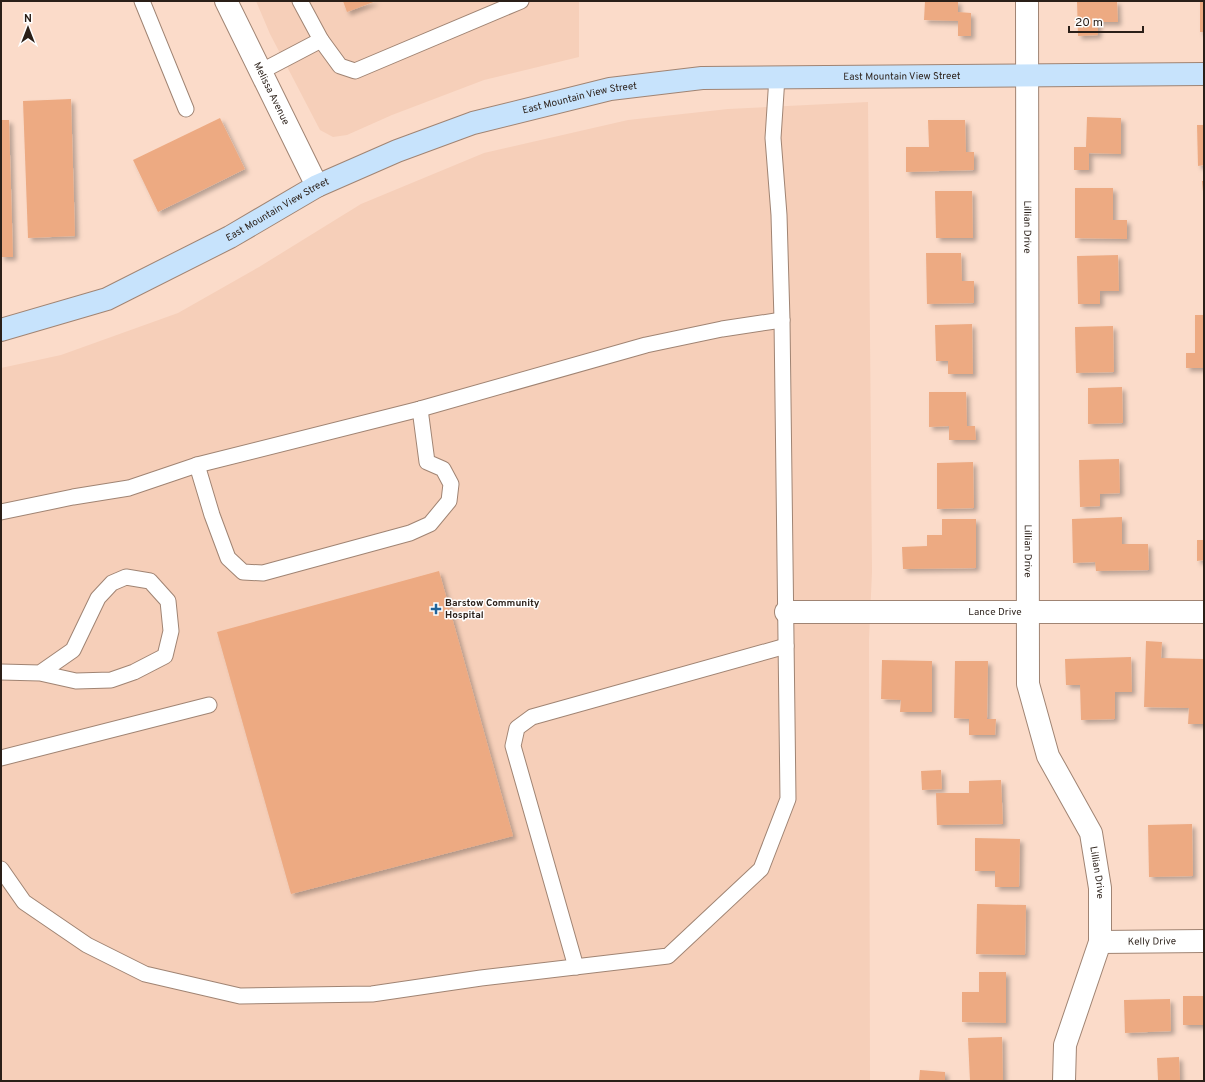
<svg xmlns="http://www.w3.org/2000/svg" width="1205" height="1082" font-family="Overpass,sans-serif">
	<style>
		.built { fill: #f6cfb9 }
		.building { fill: #edaa82; filter: url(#shadow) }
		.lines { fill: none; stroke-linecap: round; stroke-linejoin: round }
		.service-casing { stroke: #a08473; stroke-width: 17 }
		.minor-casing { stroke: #a08473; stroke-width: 24 }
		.secondary-casing { stroke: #a08473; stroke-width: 24 }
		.service { stroke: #fff; stroke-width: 15 }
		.minor { stroke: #fff; stroke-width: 22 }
		.secondary { stroke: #c7e3fc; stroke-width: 22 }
		.poi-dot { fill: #226399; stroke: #fff; stroke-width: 1.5 }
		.labels { text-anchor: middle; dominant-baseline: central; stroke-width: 3; stroke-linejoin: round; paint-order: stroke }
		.street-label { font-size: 10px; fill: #2a1f18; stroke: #fff }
		.poi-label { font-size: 10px; font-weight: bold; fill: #2a1f18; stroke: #fff; text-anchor: start }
	</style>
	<defs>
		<filter id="shadow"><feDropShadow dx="3.5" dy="3.5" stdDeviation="2" flood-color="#0004"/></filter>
	</defs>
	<rect width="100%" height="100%" fill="#fbdbc9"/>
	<g class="built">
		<polygon points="256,1 579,1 579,57 484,80 392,115 347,135 333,137 320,130 270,34"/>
		<polygon points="868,102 872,572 869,639 870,1081 1,1081 1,368 61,355 178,313 259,267 361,204 484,153 628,120 728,109"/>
	</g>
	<g class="building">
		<polygon points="343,1 376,1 347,12"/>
		<polygon points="925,1 958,1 958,12 971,13 971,36 958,36 958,21 924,20"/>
		<polygon points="1077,1 1117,1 1118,22 1098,22 1098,35 1078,36"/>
		<rect x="1200" y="1" width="4" height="31"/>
		<polygon points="71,99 75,236 28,238 23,101"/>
		<polygon points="1087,117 1121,118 1121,154 1089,153 1089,170 1074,170 1074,147 1086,147"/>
		<polygon points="220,118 245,169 158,212 133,160"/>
		<polygon points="1,120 9,120 13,257 1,257"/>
		<polygon points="928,120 965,120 966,152 974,152 974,170 906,172 906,147 929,147"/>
		<polygon points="1197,125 1204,125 1204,165 1198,166"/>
		<polygon points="1202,181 1204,181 1204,192 1203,192"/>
		<polygon points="1075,188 1113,188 1113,220 1127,220 1127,239 1075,238"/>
		<polygon points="935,191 972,191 973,238 936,238"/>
		<polygon points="926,253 961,253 962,281 974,281 974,303 927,304"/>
		<polygon points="1118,255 1119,291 1100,291 1100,304 1078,304 1077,256"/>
		<polygon points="1195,315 1204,315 1204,368 1186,368 1186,353 1195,353"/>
		<polygon points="972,324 973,374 948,374 948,361 936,361 935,325"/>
		<polygon points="1113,326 1114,372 1076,373 1075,327"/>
		<polygon points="1122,387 1123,423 1088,424 1088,388"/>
		<polygon points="929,392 966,392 967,426 975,426 976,440 949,440 949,426 929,427"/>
		<polygon points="1119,459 1120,493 1100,494 1100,506 1080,507 1079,460"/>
		<polygon points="973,462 974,508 937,509 937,463"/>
		<polygon points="1122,517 1122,544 1148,544 1149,570 1096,571 1095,562 1073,563 1072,519"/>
		<polygon points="942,519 976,519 976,568 903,569 902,547 927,546 927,535 942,535"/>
		<polygon points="1197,540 1204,540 1204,560 1197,561"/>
		<polygon points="439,571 513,836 291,894 217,632"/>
		<polygon points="1146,641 1162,642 1161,658 1204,659 1204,724 1188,724 1189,708 1144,707"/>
		<polygon points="1131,657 1132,692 1115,692 1115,719 1081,720 1080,685 1066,685 1065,659"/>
		<polygon points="882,660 932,661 932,712 900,712 901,700 881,699"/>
		<polygon points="955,661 988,661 987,719 996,719 995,735 969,735 969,719 954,718"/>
		<polygon points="941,770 942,789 922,790 921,771"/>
		<polygon points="1001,780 1003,824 937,825 936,793 969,793 969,781"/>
		<polygon points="1192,824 1193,876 1149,877 1148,825"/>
		<polygon points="975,838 1020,839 1019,887 995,887 995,871 975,871"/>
		<polygon points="977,904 1026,905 1025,955 976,954"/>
		<polygon points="979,972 1006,972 1006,1023 962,1022 962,992 979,992"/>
		<rect x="1183" y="996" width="21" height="29"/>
		<polygon points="1170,999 1171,1031 1125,1033 1124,1000"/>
		<polygon points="1002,1037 1003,1081 970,1081 968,1038"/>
		<polygon points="1179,1057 1180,1080 1158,1080 1157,1058"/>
		<polygon points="920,1070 945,1072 945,1081 919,1081"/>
	</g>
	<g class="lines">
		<defs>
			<g id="service">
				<polyline points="142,1 186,109"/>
				<polyline points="321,40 340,66 355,71 521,1"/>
				<polyline points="260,72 321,40 300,1"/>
				<polyline points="197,465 212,515 228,558 243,572 263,573 410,533 430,524 449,501 451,484 443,469 427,462 420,409"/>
				<polyline points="1,512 73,497 129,488 197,465 420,409 646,345 722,329 782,320"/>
				<polyline points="1,672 40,673 76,681 111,680 134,672 165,656 171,631 168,601 150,581 126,577 112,583 98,598 73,650 40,673"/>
				<polyline points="1,758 209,705"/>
				<polyline points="1,869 24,902 87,945 145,974 240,996 372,994 481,978 668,956 761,869 788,799 782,320 779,215 773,138 777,77"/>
				<polyline points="576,967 513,746 517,728 532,717 786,646"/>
			</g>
			<g id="minor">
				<path id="s1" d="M226 1 317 186"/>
				<path id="s2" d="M1027 1 1028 684 1048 756 1091 833 1100 888V942L1065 1045 1064 1081"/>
				<path id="s3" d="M786 612H1204"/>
				<path id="s4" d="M1100 942 1204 941"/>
			</g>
			<g id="secondary">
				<path id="s5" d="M1 330 107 299 230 237 317 186 397 151 473 123 610 89 702 78 1204 74"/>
			</g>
		</defs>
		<use href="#service" class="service-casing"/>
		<use href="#minor" class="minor-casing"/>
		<use href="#secondary" class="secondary-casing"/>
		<use href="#service" class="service"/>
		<use href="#minor" class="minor"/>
		<use href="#secondary" class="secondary"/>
	</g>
	<path class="poi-dot" d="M434 603h4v4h4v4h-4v4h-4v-4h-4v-4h4z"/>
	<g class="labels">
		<g class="street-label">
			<text stroke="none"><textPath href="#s5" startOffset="951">East Mountain View Street</textPath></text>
			<text stroke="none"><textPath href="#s1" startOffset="103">Melissa Avenue</textPath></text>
			<text stroke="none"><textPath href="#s5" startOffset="627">East Mountain View Street</textPath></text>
			<text stroke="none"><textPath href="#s5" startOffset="303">East Mountain View Street</textPath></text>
			<text stroke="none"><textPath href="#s2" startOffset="226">Lillian Drive</textPath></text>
			<text stroke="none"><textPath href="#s2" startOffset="550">Lillian Drive</textPath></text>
			<text stroke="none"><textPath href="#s3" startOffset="209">Lance Drive</textPath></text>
			<text stroke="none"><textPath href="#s2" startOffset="886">Lillian Drive</textPath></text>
			<text stroke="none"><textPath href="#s4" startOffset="52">Kelly Drive</textPath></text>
		</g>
		<g class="poi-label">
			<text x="445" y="603">Barstow Community<tspan x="445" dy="12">Hospital</tspan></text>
		</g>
	</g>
	<rect width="1205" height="1082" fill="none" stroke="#2a1f18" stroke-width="4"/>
	<g transform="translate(28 28)" stroke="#ffffff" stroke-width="3" paint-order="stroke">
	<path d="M0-3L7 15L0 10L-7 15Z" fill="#2a1f18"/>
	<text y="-6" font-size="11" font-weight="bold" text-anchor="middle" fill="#2a1f18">N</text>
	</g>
	<path d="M1069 26v6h74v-6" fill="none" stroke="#2a1f18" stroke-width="2"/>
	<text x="1075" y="26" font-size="12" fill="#2a1f18" stroke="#ffffff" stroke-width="3" paint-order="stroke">20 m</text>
</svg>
